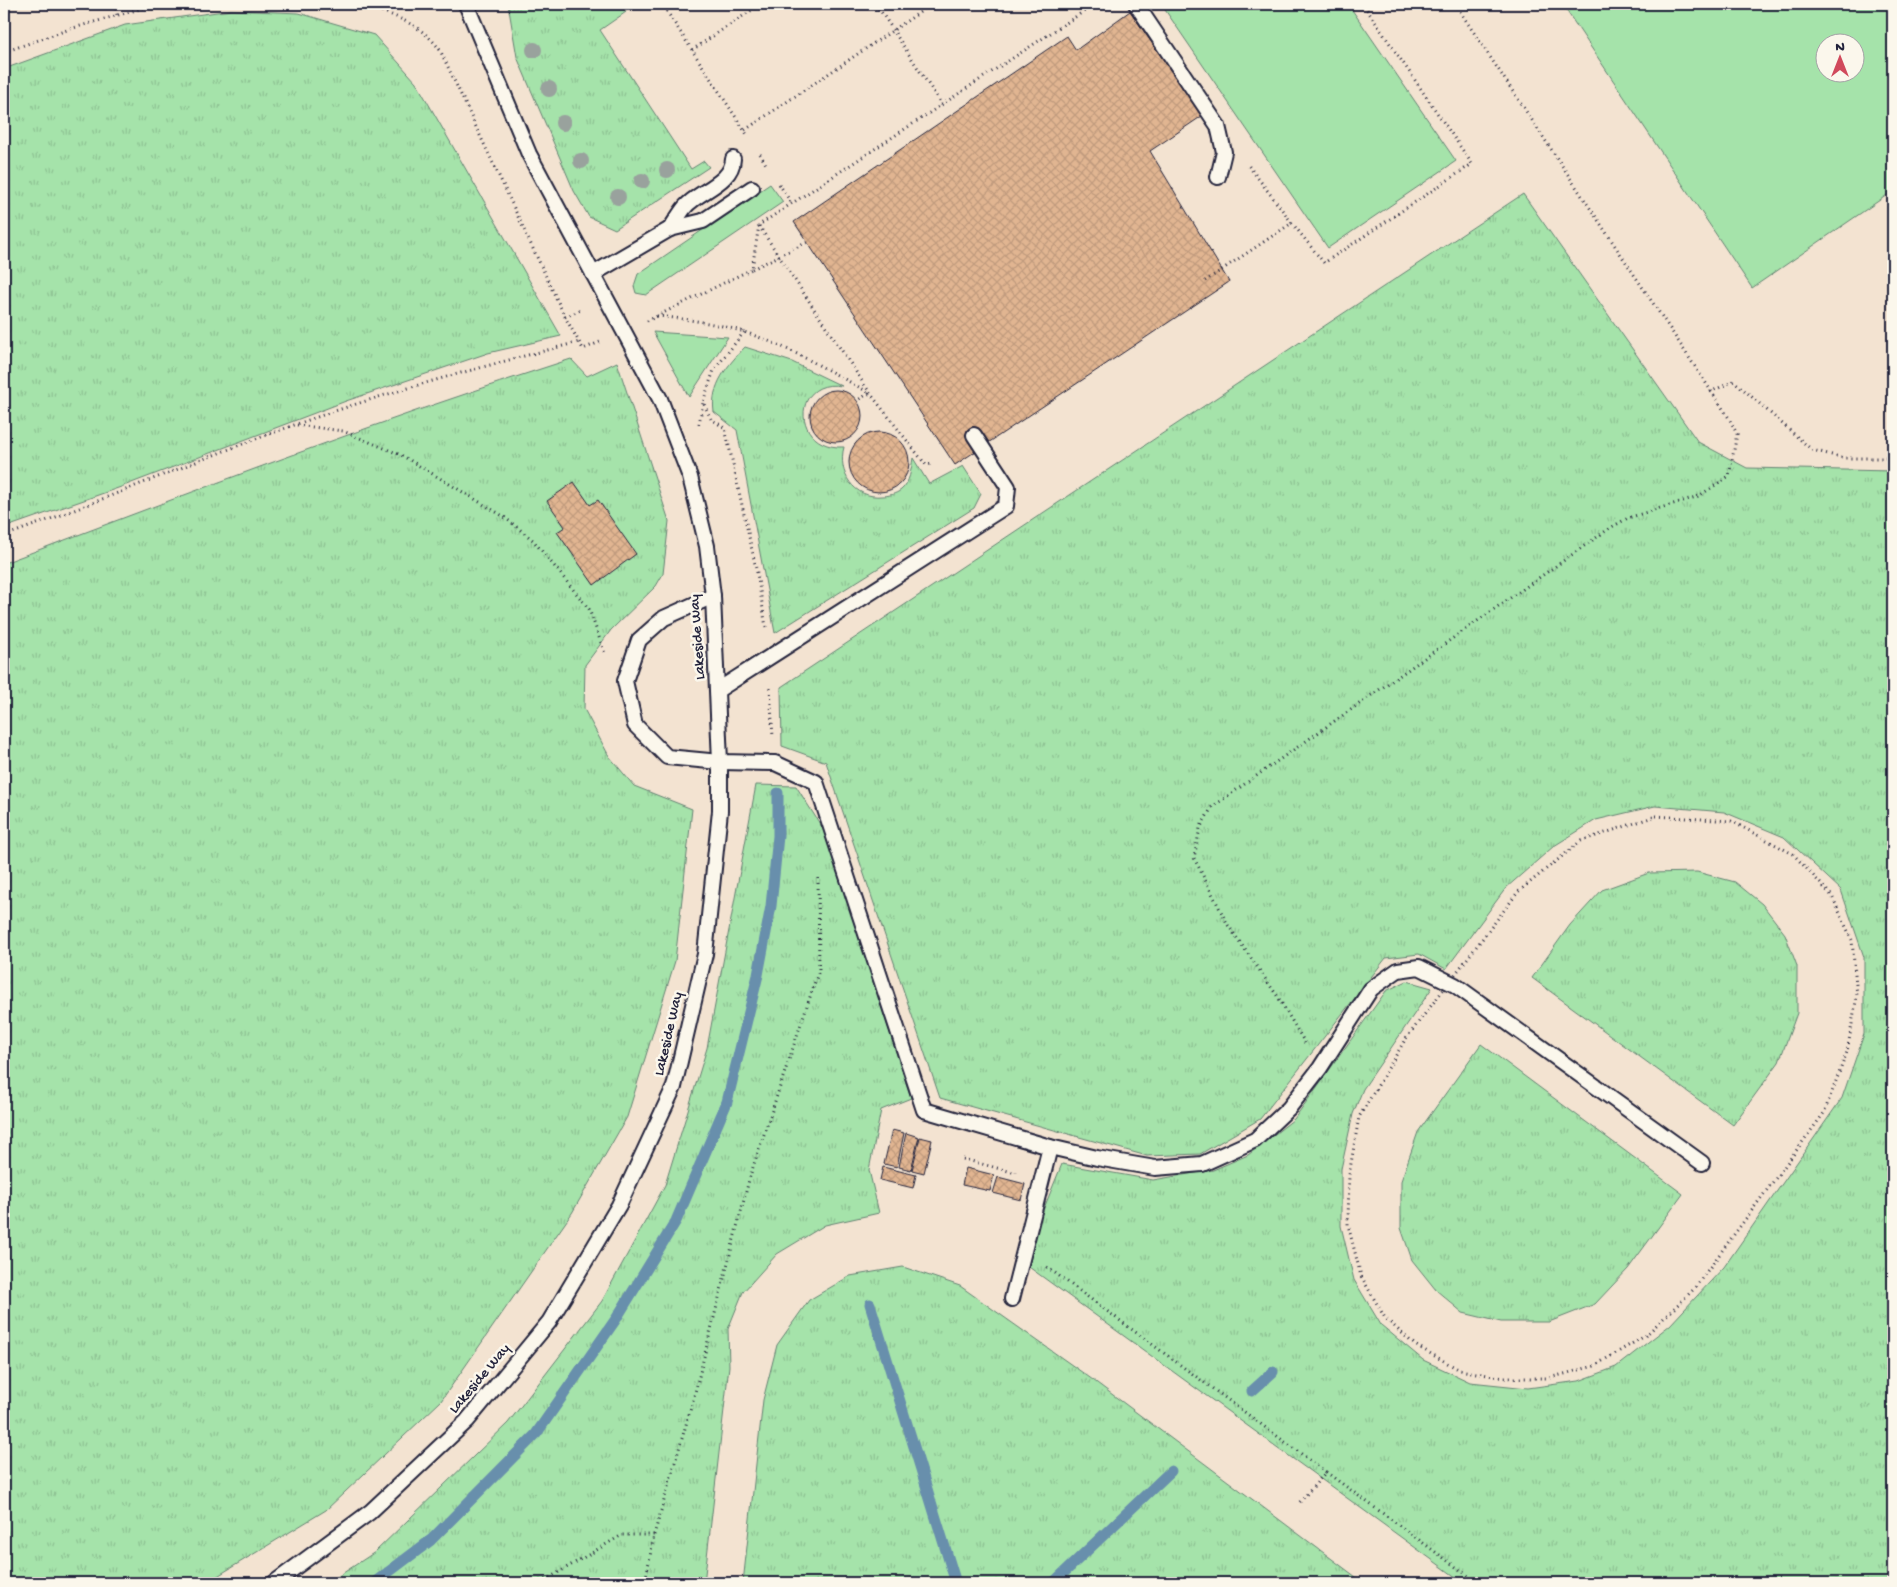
<svg xmlns="http://www.w3.org/2000/svg" width="1897" height="1587" font-family="'Gochi Hand',sans-serif">
	<style>
		.built { fill: #f3e3d1; fill-rule: evenodd }
		.grass { fill: url(#grass-tufts); stroke: #648272 }
		.garden { fill: #a5e3aa; stroke: #648272; fill-rule: evenodd }
		.lines { fill: none; stroke-linecap: round; stroke-linejoin: round }
		.stream { stroke: #688fac; stroke-width: 11 }
		.building { fill: url(#building-cross-hatch); stroke: #22223b }
		.service-casing { stroke: #22223b; stroke-width: 18 }
		.path { stroke: #22223b; stroke-width: 3; stroke-dasharray: 1 4; stroke-linecap: butt }
		.service { stroke: #fbf7ec; stroke-width: 14 }
		.tree { fill: #99a29d }
		.labels { text-anchor: middle; dominant-baseline: central; stroke-width: 5; stroke-linejoin: round; paint-order: stroke }
		.street-label { font-size: 15px; fill: #22223b; stroke: #fbf7ec }
	</style>
	<defs>
		<pattern id="grass-tufts" width="24" height="20" patternUnits="userSpaceOnUse" patternTransform="scale(1.25)"><rect width="24" height="20" fill="#a5e3aa"/><path d="M3 7l-1-3M5 7V3M7 7l1-3M15 17l-1-3M17 17v-4M19 17l1-3" fill="none" stroke="#8ec293"/></pattern>
		<pattern id="building-cross-hatch" width="8" height="8" patternUnits="userSpaceOnUse" patternTransform="scale(1.25)"><rect width="8" height="8" fill="#e1b591"/><path d="M0 0l8 8M0 8l8-8" fill="none" stroke="#c19b7e"/></pattern>
	</defs>
	<rect width="100%" height="100%" fill="#fbf7ec"/>
	<filter id="ink" filterUnits="userSpaceOnUse"><feTurbulence type="fractalNoise" baseFrequency=".02" numOctaves="2"/><feDisplacementMap in="SourceGraphic" scale="10" xChannelSelector="R" yChannelSelector="G"/><feConvolveMatrix kernelMatrix="1 2 1 2 8 2 1 2 1" color-interpolation-filters="sRGB"/></filter>
	<g filter="url(#ink)">
		<path class="built" d="M4 4H1893V1583H4ZM1824 42H1854V72H1824Z"/>
		<g class="grass">
			<polygon points="508,4 620,4 626,12 600,30 691,169 704,161 709,167 615,229 589,217 574,191 517,57"/>
			<polygon points="231,10 299,13 374,35 416,82 561,336 488,353 346,401 121,487 4,528 4,69 125,25"/>
			<polygon points="1523,194 1698,442 1747,468 1893,471 1893,1583 1464,1583 1022,1262 1062,1164 1153,1180 1213,1170 1248,1155 1294,1119 1386,991 1407,981 1432,988 1363,1089 1353,1114 1341,1169 1341,1226 1354,1280 1381,1325 1423,1360 1470,1382 1528,1388 1579,1381 1616,1367 1670,1325 1724,1267 1842,1098 1864,1034 1864,957 1841,890 1784,837 1724,812 1655,806 1596,820 1554,846 1506,888 1446,969 1419,954 1386,958 1260,1119 1200,1154 1147,1156 940,1098 826,762 782,746 781,687"/>
			<path d="M745 347 792 362 842 386C791 377 791 450 844 447 837 473 854 499 882 496 888 496 896 494 901 490 910 483 911 469 913 458L929 484 963 466 981 494 974 508 775 633 737 430 714 412C710 385 728 365 745 347Z"/>
			<path d="M571 359 587 376 617 362 669 521 663 574 656 586 611 630 585 665 584 709 609 756 634 786 692 809 675 961 627 1117 572 1213 441 1401 326 1510 206 1583H4V563C192 492 380 420 571 359Z"/>
			<polygon points="756,785 796,786 825,832 911,1098 881,1110 869,1170 879,1213 825,1225 777,1254 743,1292 728,1329 729,1366 704,1583 328,1583 375,1552 508,1423 602,1301 665,1185 707,1048"/>
			<polygon points="1697,872 1735,882 1762,904 1785,934 1797,966 1797,1013 1779,1062 1733,1125 1532,978 1570,925 1602,890 1649,873"/>
			<polygon points="1481,1044 1683,1194 1628,1269 1595,1304 1549,1322 1501,1322 1463,1313 1436,1290 1412,1260 1401,1228 1401,1181 1418,1132"/>
			<polygon points="903,1267 960,1286 1093,1380 1364,1583 743,1583 763,1400 777,1345 809,1300 850,1276"/>
		</g>
		<g class="garden">
			<polygon points="1161,4 1348,4 1456,161 1328,248"/>
			<path d="M1562 4H1893V191L1752 288ZM1854 42V72H1824V42Z"/>
			<polygon points="770,184 783,202 646,295 636,293 634,286 638,274"/>
			<polygon points="653,332 728,337 689,397"/>
		</g>
		<g class="lines">
			<g class="stream">
				<polyline points="870,1304 956,1583"/>
				<polyline points="1252,1391 1273,1372"/>
				<polyline points="374,1583 431,1540 536,1434 616,1319 676,1221 727,1102 758,975 771,906 778,836 778,793"/>
				<polyline points="1053,1583 1171,1471"/>
			</g>
		</g>
		<g class="building">
			<polygon points="1130,11 1202,116 1150,151 1229,282 955,465 794,222 1067,36 1076,50"/>
			<circle cx="836" cy="416" r="26"/>
			<circle cx="879" cy="462" r="30"/>
			<polygon points="574,482 590,505 598,500 636,554 594,585 557,532 565,527 547,501"/>
			<polygon points="892,1130 904,1133 897,1167 884,1164"/>
			<polygon points="906,1133 919,1137 911,1170 899,1167"/>
			<polygon points="920,1137 932,1140 924,1173 912,1170"/>
			<polygon points="883,1167 916,1175 913,1188 880,1180"/>
			<polygon points="966,1168 994,1175 990,1191 962,1185"/>
			<polygon points="998,1177 1025,1184 1021,1200 993,1193"/>
		</g>
		<g class="lines">
			<defs>
				<g id="service">
					<polyline points="1136,4 1218,126 1224,152 1218,177"/>
					<path d="M670 229C675 222 680 213 685 207 700 190 732 183 733 159"/>
					<polyline points="593,274 670,229 703,221 752,188"/>
					<polyline points="713,596 664,618 639,640 625,681 635,725 667,757 720,762 775,763 816,782 924,1110 1050,1147 1097,1158 1155,1168 1202,1164 1255,1140 1289,1108 1320,1068 1371,989 1398,970 1419,967 1455,985 1702,1163"/>
					<polyline points="718,690 1006,506 1008,487 974,435"/>
					<polyline points="1012,1299 1050,1147"/>
					<polyline points="274,1583 370,1512 467,1421 549,1322 619,1205 674,1087 705,954 720,811 720,762 713,596 707,546 690,477 660,399 529,154 466,4"/>
				</g>
			</defs>
			<use href="#service" class="service-casing"/>
			<g class="path">
				<polyline points="115,4 117,15"/>
				<path d="M363 4C393 16 421 23 440 50L565 317 583 349 600 342"/>
				<polyline points="876,4 942,105"/>
				<polyline points="664,7 748,136"/>
				<polyline points="692,50 761,4"/>
				<polyline points="4,52 70,29 157,4"/>
				<polyline points="745,130 932,4"/>
				<polyline points="760,154 767,166"/>
				<polyline points="779,184 792,204"/>
				<polyline points="1292,223 1324,263 1472,164 1363,4"/>
				<polyline points="759,226 870,393 926,465 932,464"/>
				<polyline points="752,269 808,242"/>
				<polyline points="1205,281 1292,223 1248,165"/>
				<path d="M657 316C686 319 716 323 744 332 788 346 829 371 870 393L856 401"/>
				<polyline points="565,317 583,309"/>
				<polyline points="647,321 752,269 759,225 1095,4"/>
				<polyline points="744,332 714,370 703,402 711,419 725,428 757,573 766,627"/>
				<polyline points="1710,392 1734,381 1812,450 1844,458 1893,458"/>
				<polyline points="699,424 703,403"/>
				<polyline points="297,425 343,431 401,455 503,516 533,540 589,609 605,654"/>
				<path d="M4 536C95 504 184 465 275 432 375 395 476 368 579 342"/>
				<polyline points="770,688 773,737"/>
				<polygon points="1656,816 1731,821 1793,854 1832,896 1852,940 1857,996 1847,1052 1824,1113 1693,1290 1645,1336 1594,1366 1549,1378 1504,1378 1460,1370 1415,1345 1385,1318 1361,1276 1348,1225 1349,1175 1359,1117 1405,1040 1518,892 1581,841"/>
				<polyline points="1305,1043 1278,997 1228,925 1194,858 1200,828 1212,807 1610,528 1628,518 1699,496 1729,476 1737,434 1729,418 1455,4"/>
				<polyline points="963,1159 1016,1173 1016,1171"/>
				<polyline points="1047,1267 1326,1472 1298,1504"/>
				<polyline points="1326,1472 1478,1583"/>
				<polyline points="654,1535 692,1404 750,1176 819,970 818,877"/>
				<polyline points="530,1583 549,1578 622,1535 654,1535 645,1583"/>
			</g>
			<use href="#service" class="service"/>
		</g>
		<g class="tree">
			<circle cx="534" cy="50" r="8"/>
			<circle cx="549" cy="89" r="8"/>
			<circle cx="563" cy="123" r="8"/>
			<circle cx="581" cy="161" r="8"/>
			<circle cx="667" cy="170" r="8"/>
			<circle cx="642" cy="181" r="8"/>
			<circle cx="618" cy="197" r="8"/>
		</g>
	</g>
	<g class="labels">
		<g class="street-label">
			<text transform="translate(698 637) rotate(-94)">Lakeside Way</text>
			<text transform="translate(669 1034) rotate(-77)">Lakeside Way</text>
			<text transform="translate(480 1379) rotate(-50)">Lakeside Way</text>
		</g>
	</g>
	<rect width="1897" height="1587" fill="none" stroke="#fbf7ec" stroke-width="20"/>
	<rect x="10" y="10" width="1877" height="1567" fill="none" stroke="#22223b" stroke-width="2" filter="url(#ink)"/>
	<g transform="translate(1840 58)"><circle r="24" fill="#fbf7ec" stroke="#a4a2a5"/>
	<path d="M0-4L9 19L0 12L-9 19Z" fill="#d1495b"/>
	<text y="-8" font-size="14" font-weight="bold" text-anchor="middle" fill="#22223b">N</text>
	</g>
</svg>
